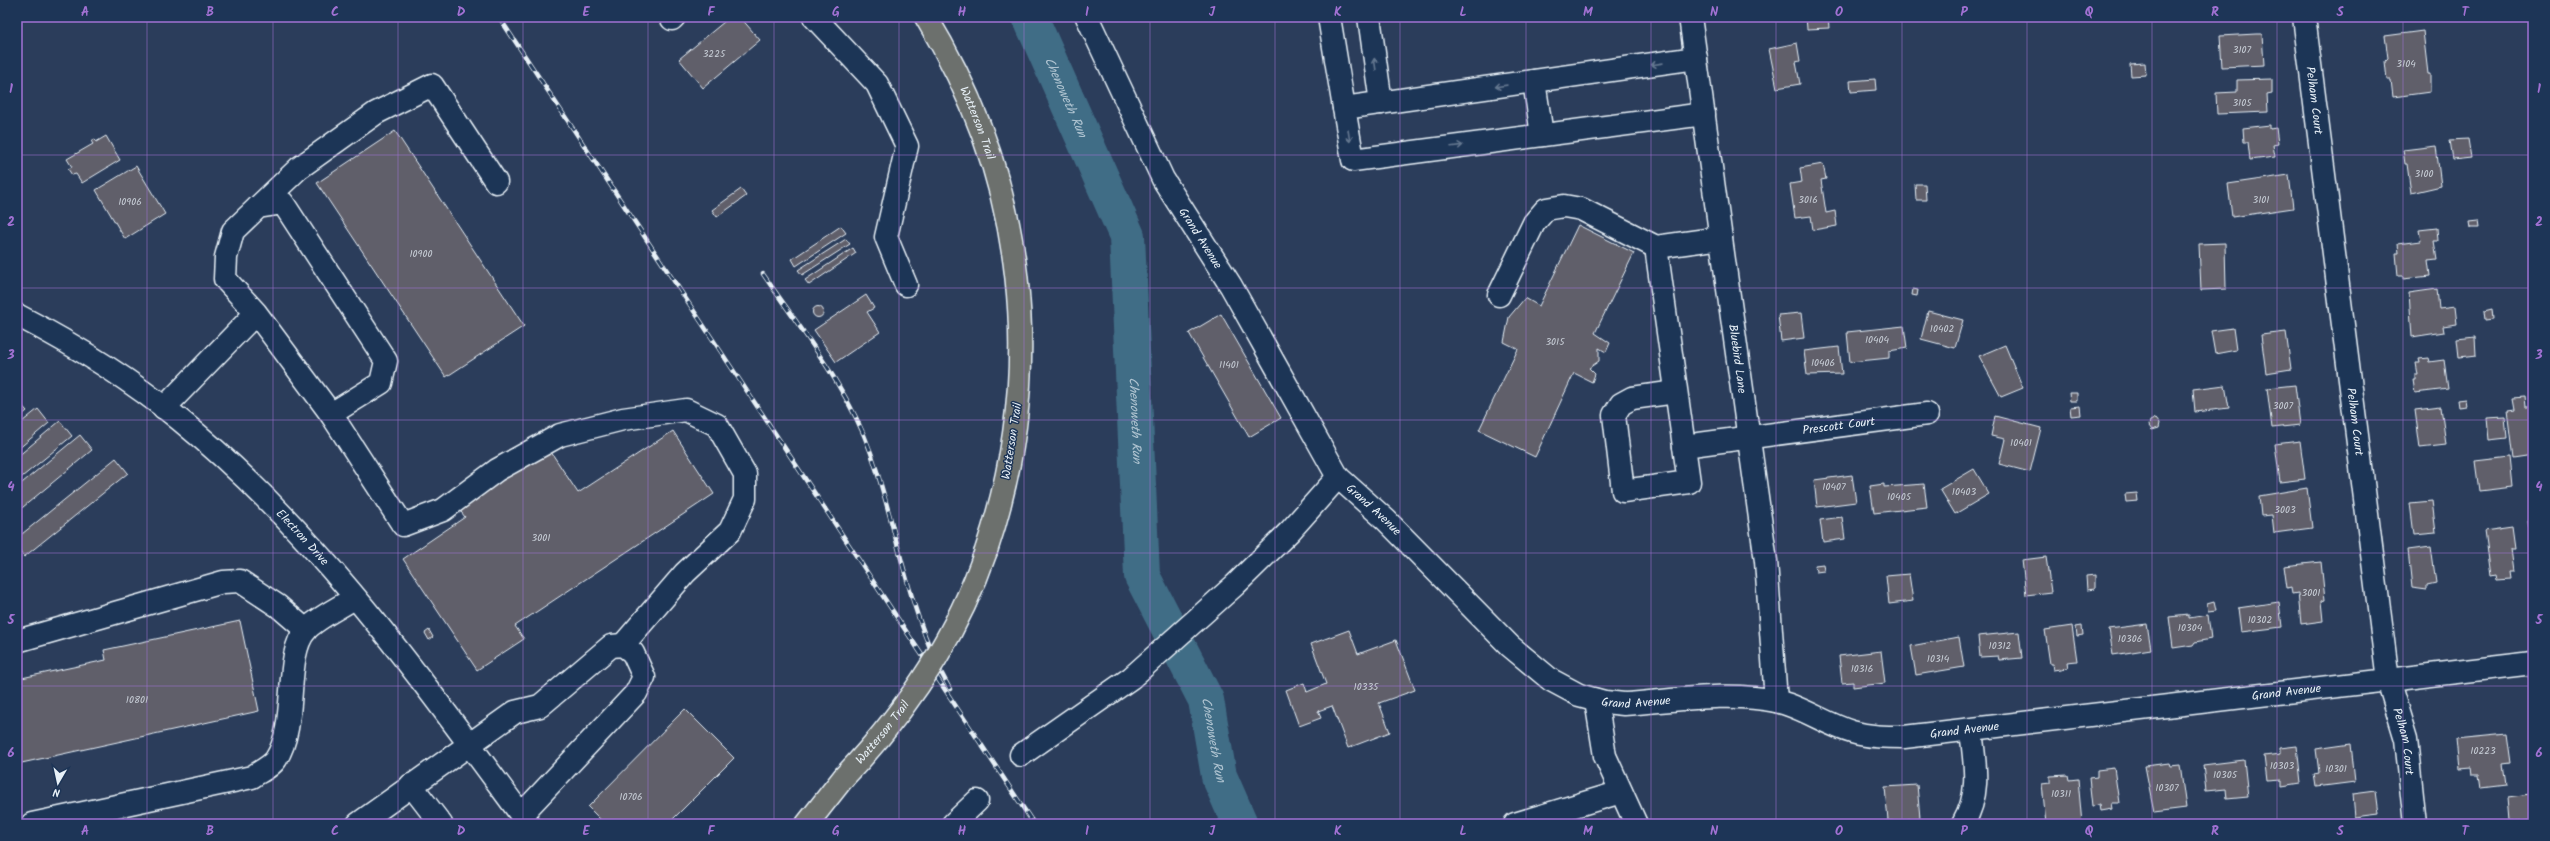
<svg xmlns="http://www.w3.org/2000/svg" width="2550" height="841" font-family="Kalam,sans-serif">
	<style>
		.lines { fill: none; stroke-linecap: round; stroke-linejoin: round }
		.river { stroke: #416d86; stroke-width: 36 }
		.building { fill: #615f6b; stroke: #e8f1f8 }
		.minor-casing { stroke: #e8f1f8; stroke-width: 25 }
		.major-casing { stroke: #e8f1f8; stroke-width: 25 }
		.minor { stroke: #1d3557; stroke-width: 22 }
		.major { stroke: #6c706d; stroke-width: 22 }
		.rail-casing { stroke: #e8f1f8; stroke-width: 4.5 }
		.rail { stroke: #1d3557; stroke-width: 3; stroke-dasharray: 9; stroke-linecap: butt }
		.major-bridge-casing { stroke: #e8f1f8; stroke-width: 25; stroke-linecap: butt }
		.major-bridge { stroke: #6c706d; stroke-width: 22 }
		.oneway { stroke: #64778f }
		.grid { fill: none; stroke: #a171d3; stroke-width: 1; stroke-opacity: 0.55 }
		.labels { text-anchor: middle; dominant-baseline: central; stroke-width: 3; stroke-linejoin: round; paint-order: stroke }
		.number-label { font-size: 10px; fill: #c6ccd5 }
		.street-label { font-size: 12px; fill: #e8f1f8; stroke: #1d3557 }
		.water-label { font-size: 13px; font-style: italic; fill: #aec3d0; stroke: #1d3557 }
		.neatline { fill: none; stroke: #a171d3; stroke-width: 1.5 }
		.grid-label { font-size: 13px; text-anchor: middle; font-weight: bold; fill: #a171d3 }
	</style>
	<rect width="100%" height="100%" fill="#2b3d5b"/>
	<filter id="ink" filterUnits="userSpaceOnUse"><feTurbulence type="fractalNoise" baseFrequency=".025" numOctaves="2"/><feDisplacementMap in="SourceGraphic" scale="8" xChannelSelector="R" yChannelSelector="G"/><feConvolveMatrix kernelMatrix="1 2 1 2 8 2 1 2 1" color-interpolation-filters="sRGB"/></filter>
	<g filter="url(#ink)">
		<g class="lines">
			<path class="river" id="s1" d="M1030 17 1127 236 1142 576 1206 700 1219 776 1240 824"/>
		</g>
		<g class="building">
			<polygon points="730,17 740,17 760,40 703,88 679,59"/>
			<polygon points="1806,17 1828,17 1829,28 1807,29"/>
			<polygon points="2092,17 2112,17 2112,18 2093,19"/>
			<polygon points="2423,31 2428,74 2430,74 2430,92 2393,97 2391,80 2387,80 2385,61 2388,58 2385,36"/>
			<polygon points="2256,34 2262,34 2264,65 2222,67 2220,36"/>
			<polygon points="1797,43 1800,61 1796,62 1800,84 1777,88 1769,49"/>
			<polygon points="2145,63 2146,75 2131,76 2130,64"/>
			<polygon points="1875,79 1876,90 1851,92 1850,81"/>
			<polygon points="2272,79 2272,93 2267,94 2268,112 2217,114 2216,93 2237,92 2237,80"/>
			<polygon points="2270,125 2270,129 2276,128 2278,144 2273,145 2275,157 2250,160 2248,142 2244,142 2243,128"/>
			<polygon points="395,131 524,326 446,377 317,183"/>
			<polygon points="106,136 120,160 82,183 76,174 72,175 68,169 72,167 67,159 93,144 91,141 95,139 96,142"/>
			<polygon points="2468,139 2471,158 2453,160 2450,140"/>
			<polygon points="2436,146 2441,186 2411,193 2407,164 2405,164 2403,150"/>
			<polygon points="1823,164 1826,179 1821,180 1826,213 1835,211 1837,226 1813,230 1811,216 1795,218 1790,184 1802,182 1800,168"/>
			<polygon points="136,166 165,214 125,239 96,190"/>
			<polygon points="2289,175 2293,208 2232,217 2228,184"/>
			<polygon points="1915,184 1925,184 1926,200 1916,200"/>
			<polygon points="741,189 746,196 717,217 712,210"/>
			<polygon points="2478,221 2479,228 2470,228 2469,222"/>
			<polygon points="1578,225 1634,253 1595,333 1610,343 1606,352 1599,348 1599,361 1589,368 1595,374 1592,382 1574,373 1535,457 1479,430 1518,349 1504,342 1509,317 1525,298 1539,306"/>
			<polygon points="841,226 846,233 796,266 792,259"/>
			<polygon points="2437,228 2438,241 2434,241 2437,259 2428,260 2430,276 2403,279 2403,276 2398,276 2396,253 2399,253 2398,244 2421,241 2419,230"/>
			<polygon points="846,239 850,244 802,275 798,270"/>
			<polygon points="2225,243 2226,289 2201,290 2199,244"/>
			<polygon points="853,248 856,253 809,285 805,280"/>
			<polygon points="1913,289 1918,290 1917,296 1912,295"/>
			<polygon points="2437,289 2439,309 2455,307 2457,324 2443,326 2444,332 2412,337 2409,293"/>
			<polygon points="866,295 874,308 867,312 880,332 836,362 814,330"/>
			<circle cx="818" cy="312" r="5.5"/>
			<polygon points="2492,309 2493,319 2485,320 2484,311"/>
			<polygon points="1928,311 1963,320 1955,348 1921,339"/>
			<polygon points="1801,313 1804,338 1781,341 1778,315"/>
			<polygon points="1221,314 1281,418 1249,437 1189,333"/>
			<polygon points="1904,326 1907,348 1889,351 1889,358 1850,362 1847,332"/>
			<polygon points="2233,328 2236,350 2215,354 2211,331"/>
			<polygon points="2286,332 2291,369 2266,373 2261,335"/>
			<polygon points="2475,337 2476,355 2459,357 2457,339"/>
			<polygon points="2005,345 2023,388 2001,397 1979,356"/>
			<polygon points="1839,347 1842,374 1807,375 1804,351"/>
			<polygon points="2428,358 2429,362 2444,360 2448,389 2415,393 2413,380 2415,380 2415,375 2418,375 2416,363 2420,363 2419,359"/>
			<polygon points="2225,385 2229,408 2195,412 2193,389"/>
			<polygon points="2295,385 2300,425 2272,428 2267,388"/>
			<polygon points="2069,393 2077,393 2077,401 2070,401"/>
			<polygon points="2525,397 2526,407 2532,407 2533,456 2513,459 2507,410 2514,409 2512,398"/>
			<polygon points="2465,399 2466,406 2458,407 2457,400"/>
			<polygon points="17,400 27,411 17,419"/>
			<polygon points="2080,406 2081,415 2071,416 2070,407"/>
			<polygon points="2441,407 2446,445 2420,448 2415,410"/>
			<polygon points="38,409 49,423 17,450 17,426"/>
			<polygon points="1995,416 2041,428 2030,472 1999,464 2005,439 1991,436"/>
			<polygon points="2505,417 2507,438 2489,440 2487,418"/>
			<polygon points="2156,418 2160,423 2159,428 2152,430 2149,426 2150,421"/>
			<polygon points="60,421 72,436 17,481 17,457"/>
			<polygon points="673,431 714,494 515,626 524,639 477,670 403,559 465,517 458,508 549,449 578,493"/>
			<polygon points="80,435 92,450 17,512 17,487"/>
			<polygon points="2300,441 2305,479 2280,482 2275,444"/>
			<polygon points="2510,457 2513,487 2479,491 2475,461"/>
			<polygon points="116,458 128,473 24,557 17,548 17,538"/>
			<polygon points="1974,469 1989,494 1955,514 1940,489"/>
			<polygon points="1852,475 1856,502 1817,507 1814,480"/>
			<polygon points="1884,484 1884,487 1924,484 1927,507 1874,513 1870,486"/>
			<polygon points="2307,488 2312,528 2274,533 2272,515 2261,516 2259,496"/>
			<polygon points="2137,493 2138,501 2126,502 2125,494"/>
			<polygon points="2432,501 2436,533 2414,535 2410,503"/>
			<polygon points="1842,517 1845,539 1823,542 1820,520"/>
			<polygon points="2533,519 2533,572 2527,520"/>
			<polygon points="2512,527 2515,549 2511,549 2514,572 2510,572 2511,579 2496,580 2495,575 2490,576 2484,531"/>
			<polygon points="2431,547 2436,583 2427,585 2427,590 2412,588 2408,550"/>
			<polygon points="2046,557 2051,592 2026,595 2022,560"/>
			<polygon points="2321,562 2325,600 2321,601 2323,621 2301,624 2298,593 2292,594 2291,587 2287,588 2284,566"/>
			<polygon points="1823,564 1824,571 1816,572 1815,565"/>
			<polygon points="1909,574 1913,601 1889,604 1886,576"/>
			<polygon points="2095,575 2095,589 2087,590 2086,576"/>
			<polygon points="2214,602 2216,611 2208,612 2207,604"/>
			<polygon points="2279,602 2282,627 2241,632 2238,608"/>
			<polygon points="2189,615 2189,618 2208,615 2211,639 2195,642 2193,645 2173,648 2169,617"/>
			<polygon points="240,621 259,711 17,764 17,679 106,660 104,650"/>
			<polygon points="2147,624 2151,649 2113,655 2109,629"/>
			<polygon points="2072,626 2077,661 2067,662 2068,668 2053,670 2052,664 2050,664 2045,630"/>
			<polygon points="2082,626 2083,635 2077,636 2076,627"/>
			<polygon points="429,630 433,637 429,640 425,633"/>
			<polygon points="1349,630 1358,654 1396,640 1415,690 1379,703 1390,732 1348,748 1332,706 1318,711 1321,718 1299,726 1286,690 1304,683 1307,692 1326,684 1311,644"/>
			<polygon points="2019,632 2022,658 1999,660 1998,656 1980,657 1978,636"/>
			<polygon points="1959,637 1964,667 1916,675 1911,646"/>
			<polygon points="1881,651 1885,683 1853,687 1853,682 1842,683 1839,656"/>
			<polygon points="685,709 734,758 668,824 605,824 588,807"/>
			<polygon points="2507,734 2511,763 2503,764 2506,785 2481,788 2479,774 2472,774 2471,768 2459,769 2456,739"/>
			<polygon points="2351,744 2355,782 2316,787 2314,774 2319,773 2316,749"/>
			<polygon points="2297,746 2301,783 2282,786 2282,780 2267,781 2264,756 2280,754 2280,748"/>
			<polygon points="2244,760 2248,797 2227,799 2226,789 2206,791 2203,765"/>
			<polygon points="2169,763 2170,766 2180,765 2186,808 2154,812 2145,766"/>
			<polygon points="2114,768 2119,803 2111,803 2112,809 2100,811 2099,805 2092,806 2089,778 2097,777 2097,770"/>
			<polygon points="2068,775 2069,780 2078,779 2082,824 2046,824 2042,784 2050,783 2050,776"/>
			<polygon points="1917,785 1920,818 1908,819 1909,824 1893,824 1893,821 1888,821 1885,787"/>
			<polygon points="2376,791 2379,814 2355,817 2353,794"/>
			<polygon points="2530,794 2533,818 2510,821 2508,797"/>
		</g>
		<g class="lines">
			<defs>
				<g id="minor">
					<polyline points="814,17 877,84 907,146 886,237 906,285"/>
					<path id="s2" d="M1087 17 1163 179 1231 286 1338 477 1386 520 1510 646 1551 680 1579 695 1605 702 1624 704C1673 701 1727 691 1776 701 1803 707 1825 724 1852 732 1869 737 1886 737 1904 737L2533 663"/>
					<polyline points="1329,17 1344,108"/>
					<polyline points="1369,17 1381,103"/>
					<path id="s3" d="M1690 17 1766 561 1776 701"/>
					<path id="s4" d="M2304 17 2388 680 2406 739 2415 824"/>
					<polyline points="672,19 674,17"/>
					<polyline points="1696,58 1344,108 1353,160 1704,114"/>
					<polyline points="1534,81 1542,135"/>
					<polyline points="258,207 299,168 376,113 432,85 496,182"/>
					<polyline points="1656,247 1689,482 1623,491 1614,415 1621,404 1632,398 1676,392"/>
					<polyline points="1499,295 1534,223 1546,209 1564,206 1581,209 1656,247 1721,238"/>
					<path id="s5" d="M17 315C73 344 131 380 180 420 318 532 423 682 528 824"/>
					<polyline points="164,408 256,313 225,279 226,257 233,231 258,207 283,203 386,361 381,383 331,414 256,313"/>
					<polyline points="331,414 403,525 443,510 497,470 560,435 623,419 686,410 717,425 745,474 745,499 730,531 685,573 623,645"/>
					<path id="s6" d="M1684 446 1927 414"/>
					<polyline points="17,641 223,582 240,581 278,606 306,630"/>
					<polyline points="1596,700 1605,756 1636,824"/>
					<polyline points="1021,755 1131,678 1235,585 1290,531 1338,477"/>
					<polyline points="411,785 441,824"/>
					<path d="M32 824 252 777C259 772 272 766 276 759 299 724 283 655 306 630 317 618 341 607 354 598"/>
					<polyline points="358,824 515,712 540,706 611,646 623,645 633,653 644,677 636,693 521,815"/>
					<polyline points="953,824 977,801"/>
					<polyline points="1515,824 1621,792"/>
					<path d="M1963 824C1981 793 1975 765 1971 731"/>
				</g>
				<g id="major">
					<path id="s7" d="M926 17C1026 181 1047 369 986 551"/>
					<polyline points="807,824 844,777"/>
				</g>
			</defs>
			<use href="#minor" class="minor-casing"/>
			<use href="#major" class="major-casing"/>
			<use href="#minor" class="minor"/>
			<use href="#major" class="major"/>
			<defs>
				<g id="rail">
					<polyline points="499,17 1034,824"/>
					<path d="M763 274C802 331 848 388 871 453 898 531 908 616 950 689"/>
				</g>
			</defs>
			<use href="#rail" class="rail-casing"/>
			<use href="#rail" class="rail"/>
			<defs>
				<g id="major-bridge">
					<path id="s8" d="M844 777C905 713 957 636 986 551"/>
				</g>
			</defs>
			<use href="#major-bridge" class="major-bridge-casing"/>
			<use href="#major-bridge" class="major-bridge"/>
		</g>
		<defs><path id="oneway-shaft" d="M-6 0H5M1.5-3L5.5 0L1.5 3" fill="none" stroke-width="1.6" stroke-linecap="round" stroke-linejoin="round"/></defs>
		<g class="oneway">
			<use href="#oneway-shaft" transform="translate(1375 64) rotate(-98)"/>
			<use href="#oneway-shaft" transform="translate(1657 64) rotate(172)"/>
			<use href="#oneway-shaft" transform="translate(1501 86) rotate(172)"/>
			<use href="#oneway-shaft" transform="translate(1349 136) rotate(81)"/>
			<use href="#oneway-shaft" transform="translate(1457 146) rotate(-7)"/>
		</g>
	</g>
	<path class="grid" d="M147 17V824M273 17V824M398 17V824M523 17V824M648 17V824M774 17V824M899 17V824M1024 17V824M1150 17V824M1275 17V824M1400 17V824M1526 17V824M1651 17V824M1776 17V824M1902 17V824M2027 17V824M2152 17V824M2277 17V824M2403 17V824M17 155H2533M17 288H2533M17 420H2533M17 553H2533M17 686H2533"/>
	<g class="labels">
		<g class="number-label">
			<text x="2242" y="50">3107</text>
			<text x="714" y="54">3225</text>
			<text x="2406" y="64">3104</text>
			<text x="2242" y="103">3105</text>
			<text x="2424" y="174">3100</text>
			<text x="1808" y="200">3016</text>
			<text x="2261" y="200">3101</text>
			<text x="130" y="202">10906</text>
			<text x="421" y="254">10900</text>
			<text x="1942" y="329">10402</text>
			<text x="1877" y="340">10404</text>
			<text x="1555" y="342">3015</text>
			<text x="1823" y="363">10406</text>
			<text x="1229" y="365">11401</text>
			<text x="2283" y="406">3007</text>
			<text x="2021" y="443">10401</text>
			<text x="1834" y="487">10407</text>
			<text x="1964" y="492">10403</text>
			<text x="1899" y="497">10405</text>
			<text x="2285" y="510">3003</text>
			<text x="541" y="538">3001</text>
			<text x="2311" y="593">3001</text>
			<text x="2260" y="620">10302</text>
			<text x="2190" y="628">10304</text>
			<text x="2130" y="639">10306</text>
			<text x="2000" y="646">10312</text>
			<text x="1938" y="659">10314</text>
			<text x="1862" y="669">10316</text>
			<text x="1366" y="687">10335</text>
			<text x="137" y="700">10801</text>
			<text x="2483" y="751">10223</text>
			<text x="2282" y="766">10303</text>
			<text x="2336" y="769">10301</text>
			<text x="2225" y="775">10305</text>
			<text x="2167" y="788">10307</text>
			<text x="2061" y="794">10311</text>
			<text x="631" y="797">10706</text>
		</g>
		<g class="street-label">
			<text stroke="none"><textPath href="#s4" startOffset="84">Pelham Court</textPath></text>
			<text stroke="none"><textPath href="#s7" startOffset="118">Watterson Trail</textPath></text>
			<text stroke="none"><textPath href="#s2" startOffset="249">Grand Avenue</textPath></text>
			<text stroke="none"><textPath href="#s3" startOffset="345">Bluebird Lane</textPath></text>
			<text stroke="none"><textPath href="#s4" startOffset="408">Pelham Court</textPath></text>
			<text stroke="none"><textPath href="#s6" startOffset="156">Prescott Court</textPath></text>
			<text transform="translate(1012 441) rotate(-81)">Watterson Trail</text>
			<text stroke="none"><textPath href="#s2" startOffset="573">Grand Avenue</textPath></text>
			<text stroke="none"><textPath href="#s5" startOffset="364">Electron Drive</textPath></text>
			<text stroke="none"><textPath href="#s2" startOffset="1569">Grand Avenue</textPath></text>
			<text stroke="none"><textPath href="#s2" startOffset="909">Grand Avenue</textPath></text>
			<text stroke="none"><textPath href="#s2" startOffset="1245">Grand Avenue</textPath></text>
			<text stroke="none"><textPath href="#s8" startOffset="59">Watterson Trail</textPath></text>
			<text stroke="none"><textPath href="#s4" startOffset="732">Pelham Court</textPath></text>
		</g>
		<g class="water-label">
			<text stroke="none"><textPath href="#s1" startOffset="88">Chenoweth Run</textPath></text>
			<text stroke="none"><textPath href="#s1" startOffset="424">Chenoweth Run</textPath></text>
			<text stroke="none"><textPath href="#s1" startOffset="760">Chenoweth Run</textPath></text>
		</g>
	</g>
	<rect width="2550" height="841" fill="none" stroke="#1d3557" stroke-width="44"/>
	<g transform="translate(58 783) rotate(189)" stroke="#1d3557" stroke-width="3" paint-order="stroke">
	<path d="M0-3L7 15L0 10L-7 15Z" fill="#e8f1f8"/>
	<text y="-6" font-size="11" font-weight="bold" text-anchor="middle" fill="#e8f1f8">N</text>
	</g>
	<rect x="22" y="22" width="2506" height="797" class="neatline"/>
	<g class="grid-label">
		<text x="85" y="16">A</text>
		<text x="210" y="16">B</text>
		<text x="335" y="16">C</text>
		<text x="461" y="16">D</text>
		<text x="586" y="16">E</text>
		<text x="711" y="16">F</text>
		<text x="836" y="16">G</text>
		<text x="962" y="16">H</text>
		<text x="1087" y="16">I</text>
		<text x="1212" y="16">J</text>
		<text x="1338" y="16">K</text>
		<text x="1463" y="16">L</text>
		<text x="1588" y="16">M</text>
		<text x="1714" y="16">N</text>
		<text x="1839" y="16">O</text>
		<text x="1964" y="16">P</text>
		<text x="2089" y="16">Q</text>
		<text x="2215" y="16">R</text>
		<text x="2340" y="16">S</text>
		<text x="2465" y="16">T</text>
		<text x="11" y="93">1</text>
		<text x="2539" y="93">1</text>
		<text x="11" y="226">2</text>
		<text x="2539" y="226">2</text>
		<text x="11" y="359">3</text>
		<text x="2539" y="359">3</text>
		<text x="11" y="491">4</text>
		<text x="2539" y="491">4</text>
		<text x="11" y="624">5</text>
		<text x="2539" y="624">5</text>
		<text x="11" y="757">6</text>
		<text x="2539" y="757">6</text>
		<text x="85" y="835">A</text>
		<text x="210" y="835">B</text>
		<text x="335" y="835">C</text>
		<text x="461" y="835">D</text>
		<text x="586" y="835">E</text>
		<text x="711" y="835">F</text>
		<text x="836" y="835">G</text>
		<text x="962" y="835">H</text>
		<text x="1087" y="835">I</text>
		<text x="1212" y="835">J</text>
		<text x="1338" y="835">K</text>
		<text x="1463" y="835">L</text>
		<text x="1588" y="835">M</text>
		<text x="1714" y="835">N</text>
		<text x="1839" y="835">O</text>
		<text x="1964" y="835">P</text>
		<text x="2089" y="835">Q</text>
		<text x="2215" y="835">R</text>
		<text x="2340" y="835">S</text>
		<text x="2465" y="835">T</text>
	</g>
</svg>
